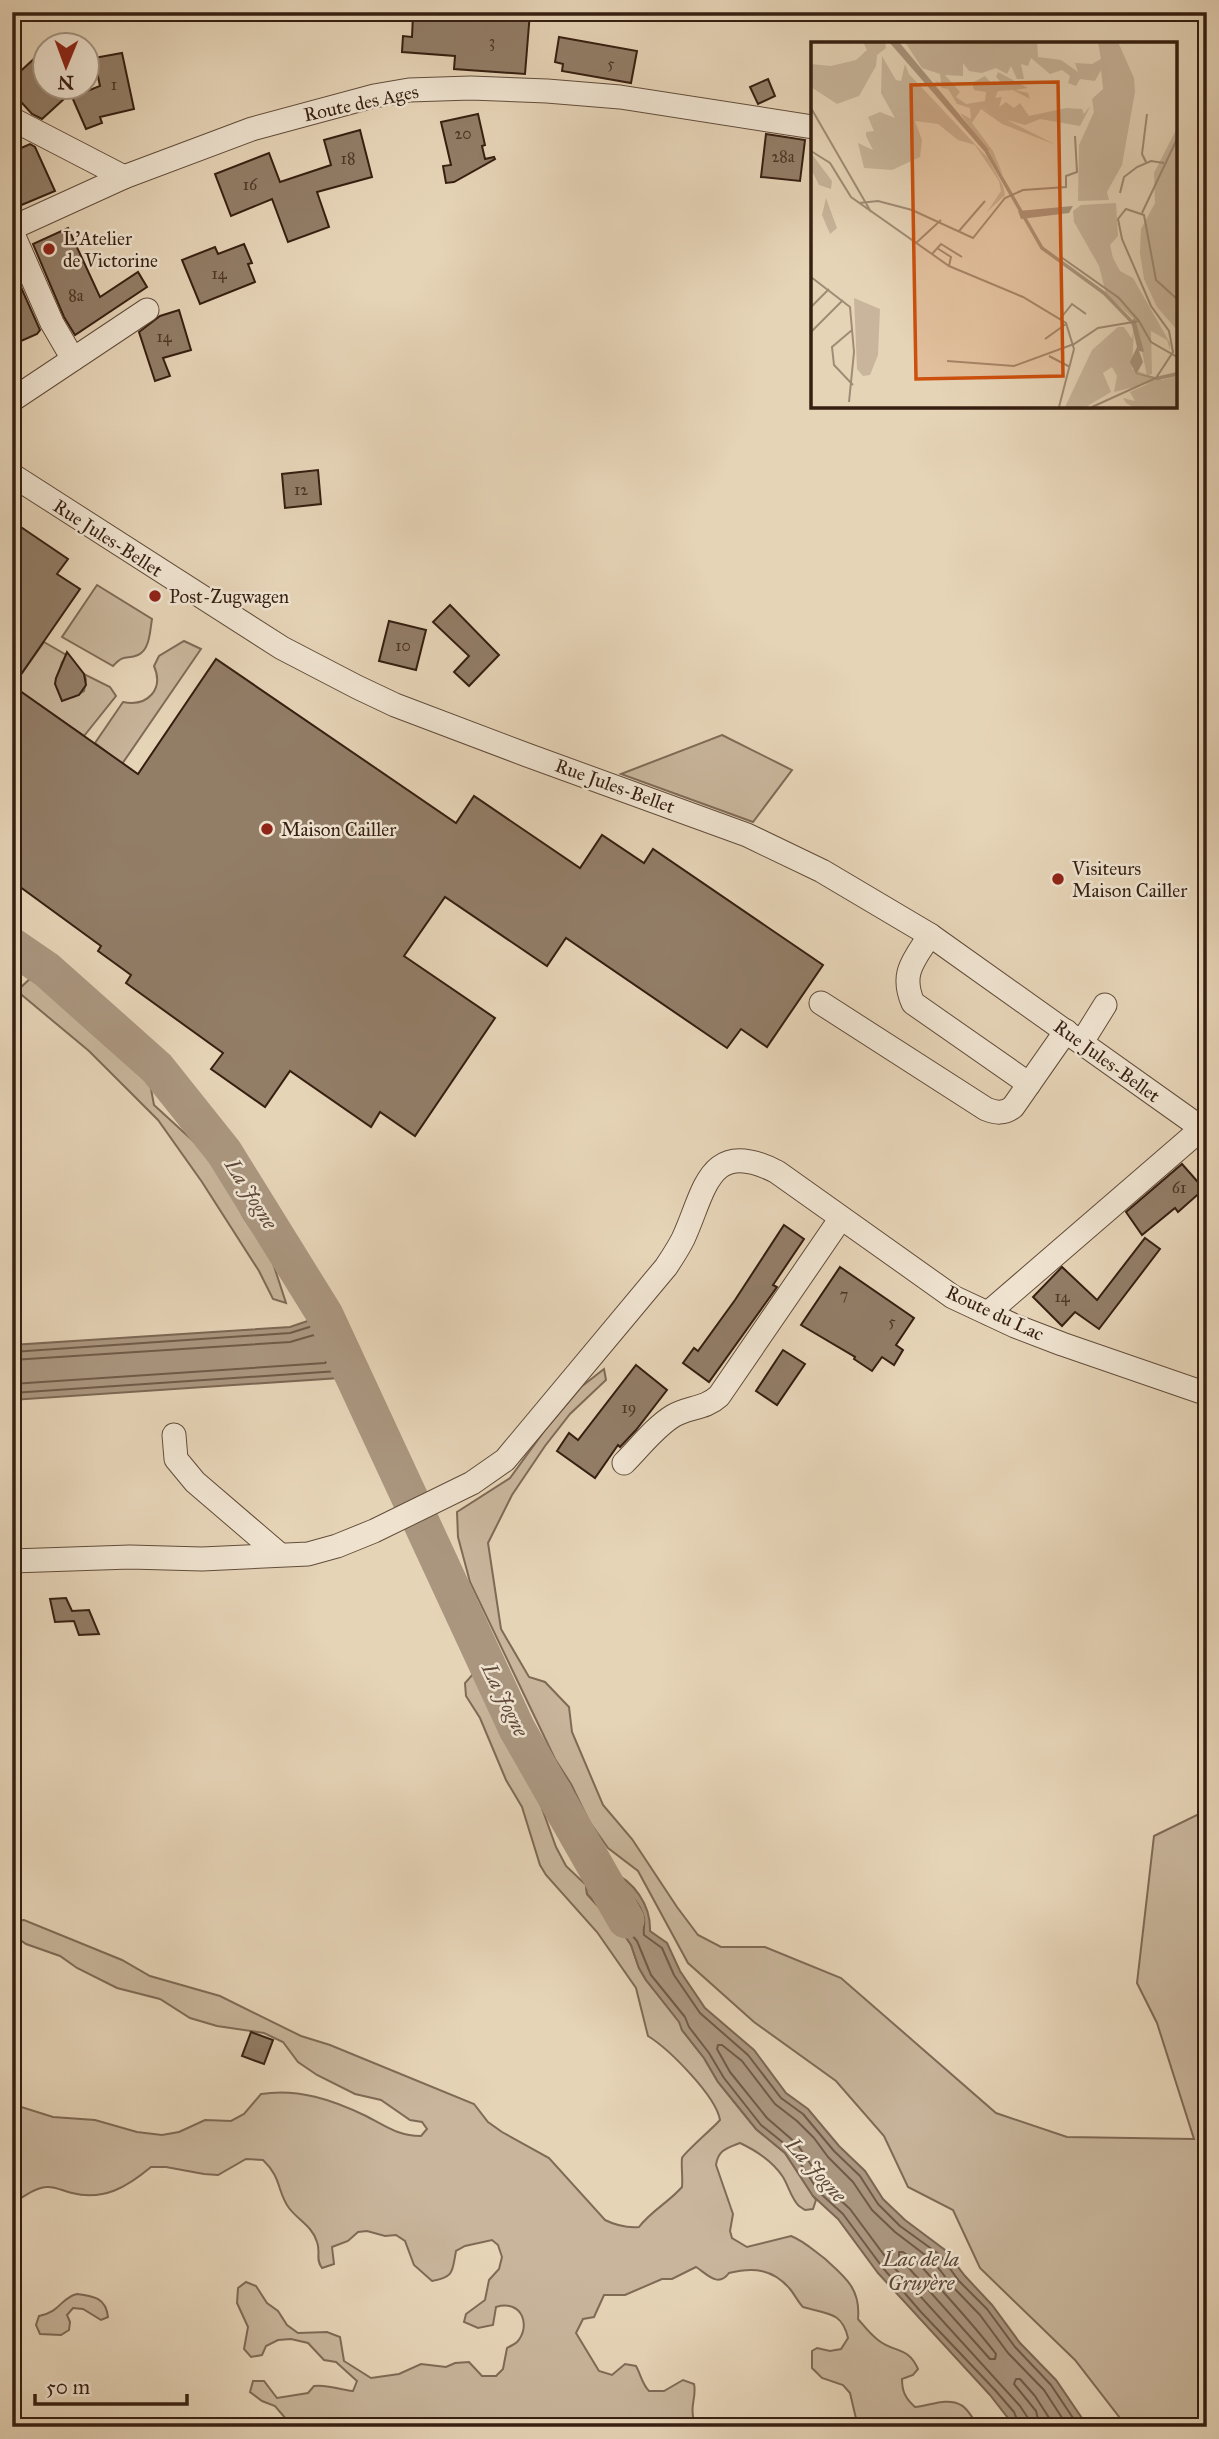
<svg xmlns="http://www.w3.org/2000/svg" width="1219" height="2439" font-family="'IM FELL Great Primer',serif">
	<style>
		.green { fill: #c8b59b; stroke: #7f6a56; stroke-width: 2 }
		.water { fill: #aa967f; stroke: #7c6653; stroke-width: 2 }
		.lines { fill: none; stroke-linecap: round; stroke-linejoin: round }
		.shore { stroke: #705a48; stroke-width: 2 }
		.river { stroke: #aa967f; stroke-width: 37 }
		.building { fill: #927d67; stroke: #361f11; stroke-width: 2 }
		.minor-casing { stroke: #624c3a; stroke-width: 25 }
		.minor { stroke: #efe3d0; stroke-width: 23 }
		.poi-dot { fill: #8f2418; stroke: #efe3d0; stroke-width: 2.5 }
		.labels { text-anchor: middle; dominant-baseline: central; stroke-width: 5; stroke-linejoin: round; paint-order: stroke }
		.number-label { font-size: 16px; fill: #4d3626 }
		.street-label { font-size: 19px; fill: #361f11; stroke: #efe3d0 }
		.poi-label { font-size: 19px; fill: #361f11; stroke: #efe3d0; text-anchor: start }
		.water-label { font-size: 21px; font-style: italic; fill: #5f4938; stroke: #efe3d0 }
		.inset-river { fill: none; stroke: #aa967f; stroke-width: 3.5 }
		.inset-road { fill: none; stroke: #a08c75; stroke-width: 2 }
		.view { fill: #cd500d; fill-opacity: 0.15; stroke: #cd500d; stroke-width: 3.5 }
		.inset-edge { fill: none; stroke: #361f11; stroke-width: 3.5 }
	</style>
	<rect width="100%" height="100%" fill="#e6d4b7"/>
	<filter id="stains"><feTurbulence type="fractalNoise" baseFrequency=".00286" numOctaves="4"/><feColorMatrix values="0 0 0 0 .2 0 0 0 0 .09 0 0 0 0 .02 0 0 0 .5 -.17"/></filter>
	<radialGradient id="worn" r=".72"><stop offset=".6" stop-color="#630" stop-opacity="0"/><stop offset="1" stop-color="#630" stop-opacity=".3"/></radialGradient>
	<g class="green">
		<path d="M97 585 152 619C150 630 150 650 138 655 127 660 125 653 113 666L62 637Z"/>
		<path d="M184 641 201 649 122 764 95 743 123 702C148 707 164 689 154 666L159 656Z"/>
		<polygon points="44,642 68,656 62,662 56,684 73,697 84,691 86,679 84,674 110,687 116,696 84,736 13,686"/>
		<polygon points="722,735 792,770 753,822 621,774"/>
		<polygon points="37,972 63,986 147,1067 154,1105 203,1150 223,1179 244,1218 272,1260 286,1303 273,1299 259,1271 202,1182 158,1120 89,1051 17,991"/>
		<polygon points="604,1369 606,1380 570,1414 545,1446 512,1495 488,1543 501,1629 529,1677 545,1682 569,1707 572,1732 603,1805 632,1839 677,1907 698,1935 721,1947 765,1947 841,1978 996,2113 1067,2137 1194,2139 1157,2023 1137,1983 1154,1836 1207,1810 1207,2427 1127,2427 1075,2360 980,2268 953,2210 908,2187 884,2136 836,2081 754,2022 688,1963 638,1871 608,1848 589,1821 571,1784 555,1759 470,1582 458,1537 457,1512 510,1478 545,1430 581,1387"/>
		<path d="M473 1674 487 1694 500 1732 517 1755 534 1786 556 1847 566 1866 586 1885 587 1894 625 1936 631 1945 639 1968 646 1980 680 2022 682 2030 704 2058 718 2082 756 2129 785 2153 816 2200 813 2209 805 2210 799 2206C791 2198 789 2187 783 2177 773 2162 757 2151 740 2143 727 2148 718 2150 716 2165L733 2214 730 2231 732 2238 747 2247 791 2236C804 2241 813 2250 824 2258 844 2276 861 2288 858 2319 864 2326 870 2334 878 2340 894 2353 908 2346 918 2369L913 2375 902 2379C902 2391 905 2398 915 2407 929 2406 947 2397 961 2405 969 2409 973 2421 980 2427H858L850 2393 843 2385 822 2378 812 2368V2351L817 2348 830 2351 841 2349 848 2338C842 2311 826 2314 803 2307 798 2302 795 2295 790 2289 773 2269 754 2267 729 2273 718 2288 707 2274 696 2267L672 2279H662L625 2295H604L594 2317 583 2319 576 2333 599 2371 612 2375 625 2364 636 2366C641 2375 642 2384 649 2391H664L683 2380 694 2384C697 2397 689 2407 694 2420L706 2427 292 2426 275 2406 262 2401 250 2392 253 2381H264L277 2398 308 2393 314 2386C328 2384 339 2390 353 2391L357 2381 336 2362 324 2360 308 2343 291 2339 278 2340 266 2346 262 2355 251 2357 244 2349 248 2327 237 2303 238 2288 246 2282 256 2286 267 2303 278 2311 287 2325 298 2333 327 2332 340 2337 344 2361 371 2378 399 2374 421 2364 446 2367 455 2363 469 2362 482 2376H496L503 2369 507 2348C510 2346 514 2345 517 2342 531 2327 523 2299 496 2307L493 2325 478 2328 464 2322 466 2314 485 2300 489 2280 499 2269 502 2257 498 2245 492 2240 465 2246 456 2251C452 2271 455 2277 432 2281L414 2265 405 2241 396 2235 385 2236 367 2231 358 2232 348 2241 332 2247 334 2264 322 2268C315 2259 321 2252 317 2242 313 2227 298 2220 289 2208 277 2192 282 2178 263 2160L246 2159 218 2175 204 2174 166 2167H151C127 2187 104 2201 72 2193 63 2191 55 2186 46 2187 32 2188 25 2198 12 2202V2104L53 2117 95 2120 137 2132 162 2135 179 2132 205 2120 231 2121 244 2114 261 2094C298 2088 333 2100 366 2116 386 2126 398 2136 421 2136L427 2129 422 2122 410 2120 381 2100 355 2094 317 2075 298 2062 283 2042 264 2033 217 2026 190 2018 160 1999 117 1988 77 1968 60 1956 26 1944 16 1937V1921L24 1920 122 1960 150 1976 220 1996 301 2036 330 2045 474 2104 488 2122 502 2132 549 2158 605 2220C617 2226 626 2228 639 2227 651 2211 669 2202 682 2187 683 2178 681 2166 682 2158 683 2154 714 2127 720 2120 716 2096 669 2049 648 2036L636 1988 597 1932 546 1875 540 1865 522 1807 506 1780 480 1718 466 1696 465 1683Z"/>
		<path d="M77 2294C94 2296 106 2298 108 2317L101 2320 83 2309 73 2308 67 2315 70 2322 69 2330 61 2335 40 2334 36 2325 39 2316C61 2312 60 2298 77 2294Z"/>
	</g>
	<g class="water">
		<polygon points="325,1315 354,1377 12,1400 12,1345 290,1327"/>
		<path d="M610 1871C634 1881 651 1905 650 1931L667 1943 680 1971 705 2008 754 2050 786 2093 808 2109 839 2146 865 2171 883 2199 905 2220 945 2250 965 2276 992 2305 1020 2343 1056 2380 1088 2427H1015L990 2395 878 2273 838 2219 813 2196 785 2153 756 2129 718 2082 704 2058 682 2030 679 2022 646 1980 639 1968 631 1945 625 1936 587 1894 586 1885Z"/>
	</g>
	<g class="lines">
		<g class="shore">
			<polyline points="12,1352 290,1333 319,1324 341,1368 338,1371 12,1393"/>
			<polyline points="12,1360 290,1342 314,1335 317,1337 328,1360 325,1363 12,1384"/>
			<path d="M899 2252H903C924 2266 930 2277 946 2295 963 2314 980 2333 996 2354L995 2359H990L899 2257Z"/>
			<path d="M1020 2427 1014 2412 995 2390 921 2312 883 2268 843 2214 819 2192 791 2149 761 2125 724 2078 709 2053 689 2027 685 2017 651 1975 637 1941 595 1892 596 1887 611 1879C623 1885 641 1903 644 1918 645 1924 643 1929 644 1935L662 1948 674 1975 700 2013 748 2055 781 2098 803 2114 834 2151 860 2176 878 2204 900 2226 940 2255 959 2281 987 2309 1015 2347 1051 2385 1079 2427"/>
			<polyline points="1029,2427 1028,2418 1020,2406 890,2263 850,2209 826,2187 797,2144 767,2118 730,2072 717,2049 718,2045 722,2045 742,2061 775,2104 797,2121 814,2138 828,2157 853,2182 872,2210 895,2232 933,2261 953,2287 980,2315 1008,2353 1044,2390 1068,2427"/>
			<polyline points="1040,2427 1036,2411 1014,2384 1016,2379 1020,2379 1035,2396 1055,2427"/>
		</g>
		<polyline class="river" points="12,946 47,970 157,1068 224,1152 325,1315 517,1729 626,1920"/>
	</g>
	<g class="building">
		<polygon points="459,12 530,12 525,74 454,69 455,56 402,52 403,36 412,37 413,15 458,19"/>
		<polygon points="559,37 637,51 631,83 562,71 563,64 555,62"/>
		<polygon points="122,53 134,109 100,117 102,123 86,129 72,97 100,86 94,58"/>
		<polygon points="36,57 46,67 46,88 76,88 42,119 32,114 12,92 12,79"/>
		<polygon points="768,79 775,96 758,104 750,87"/>
		<polygon points="478,114 485,145 482,146 485,159 494,157 495,159 454,182 446,183 443,166 451,165 441,122"/>
		<polygon points="360,130 372,177 317,192 329,227 288,242 272,199 231,216 215,174 269,153 280,182 331,165 324,140"/>
		<polygon points="766,134 805,140 800,181 761,177"/>
		<polygon points="30,144 35,147 55,191 12,209 12,152"/>
		<polygon points="68,228 100,297 138,272 147,287 75,335 64,317 33,244"/>
		<polygon points="244,244 252,263 248,264 255,282 200,304 182,260 215,247 218,254"/>
		<polygon points="12,267 40,330 37,334 12,345"/>
		<polygon points="179,310 191,350 163,358 170,376 155,381 139,332 160,316"/>
		<polygon points="318,470 321,504 285,508 282,474"/>
		<polygon points="12,521 68,559 57,574 80,589 13,686 138,774 216,659 456,823 474,796 580,868 602,835 644,863 653,849 823,965 767,1047 741,1029 727,1048 566,938 547,966 445,897 404,956 495,1018 415,1136 380,1112 371,1127 290,1071 265,1107 211,1069 223,1053 126,983 131,975 98,951 101,946 12,881"/>
		<polygon points="450,605 499,655 469,686 454,672 469,656 433,622"/>
		<polygon points="389,621 426,630 416,670 379,661"/>
		<polygon points="67,652 84,674 86,685 79,695 62,701 55,684 56,678"/>
		<polygon points="1182,1164 1204,1189 1178,1212 1175,1208 1142,1235 1126,1212"/>
		<polygon points="784,1225 804,1239 773,1285 777,1287 709,1382 683,1363 694,1348 698,1351 735,1300"/>
		<polygon points="1145,1238 1160,1249 1099,1329 1075,1312 1062,1326 1033,1297 1062,1267 1097,1300"/>
		<polygon points="840,1267 914,1318 896,1345 903,1350 894,1365 882,1357 872,1371 854,1359 855,1357 801,1325"/>
		<polygon points="783,1350 805,1364 777,1405 756,1391"/>
		<polygon points="636,1365 667,1390 636,1430 620,1447 618,1445 595,1478 557,1451 569,1433 578,1440"/>
		<polygon points="66,1598 72,1611 89,1610 99,1634 79,1635 74,1621 55,1622 50,1599"/>
		<polygon points="251,2032 273,2040 264,2064 242,2056"/>
	</g>
	<g class="lines">
		<defs>
			<g id="minor">
				<polyline points="12,119 124,177"/>
				<polyline points="12,228 124,177 252,129 374,96 409,90 471,88 547,91 620,97 813,127"/>
				<polyline points="12,232 52,323 73,359"/>
				<polyline points="12,400 147,310"/>
				<polyline points="12,475 282,648 357,687 395,705 527,755 747,835 822,871 930,935 1207,1132"/>
				<path d="M930 935C914 960 900 973 913 1003L1029 1084"/>
				<path d="M821 1003 986 1109C996 1113 1004 1114 1013 1107L1066 1031"/>
				<polyline points="1082,1042 1105,1005"/>
				<polyline points="988,1313 1193,1136 1200,1127"/>
				<polyline points="174,1435 176,1459 195,1482 279,1554"/>
				<path d="M624 1463C639 1448 655 1427 673 1416 688 1407 705 1409 719 1396L841 1218"/>
				<path d="M12 1561 130 1557 202 1559 308 1554 337 1546 374 1531 472 1483 505 1460 666 1267C672 1258 678 1249 683 1239 705 1192 708 1136 777 1172L953 1297 1015 1326 1062 1344 1207 1394"/>
			</g>
		</defs>
		<use href="#minor" class="minor-casing"/>
		<use href="#minor" class="minor"/>
	</g>
	<g class="poi-dot">
		<circle cx="49" cy="249" r="7"/>
		<circle cx="155" cy="596" r="7"/>
		<circle cx="267" cy="829" r="7"/>
		<circle cx="1058" cy="879" r="7"/>
	</g>
	<g class="labels">
		<g class="number-label">
			<text x="492" y="41">3</text>
			<text x="611" y="63">5</text>
			<text x="114" y="84">1</text>
			<text x="463" y="133">20</text>
			<text x="783" y="156">28a</text>
			<text x="348" y="158">18</text>
			<text x="250" y="184">16</text>
			<text x="219" y="273">14</text>
			<text x="76" y="295">8a</text>
			<text x="164" y="336">14</text>
			<text x="301" y="489">12</text>
			<text x="403" y="645">10</text>
			<text x="1179" y="1187">61</text>
			<text x="844" y="1294">7</text>
			<text x="1062" y="1296">14</text>
			<text x="892" y="1321">5</text>
			<text x="629" y="1407">19</text>
		</g>
		<g class="street-label">
			<text transform="translate(361 103) rotate(-12)">Route des Ages</text>
			<text transform="translate(108 538) rotate(33)">Rue Jules-Bellet</text>
			<text transform="translate(615 786) rotate(20)">Rue Jules-Bellet</text>
			<text transform="translate(1107 1061) rotate(36)">Rue Jules-Bellet</text>
			<text transform="translate(995 1313) rotate(25)">Route du Lac</text>
		</g>
		<g class="poi-label">
			<text x="63" y="238">L'Atelier<tspan x="63" dy="22">de Victorine</tspan></text>
			<text x="169" y="596">Post-Zugwagen</text>
			<text x="281" y="829">Maison Cailler</text>
			<text x="1072" y="868">Visiteurs<tspan x="1072" dy="22">Maison Cailler</tspan></text>
		</g>
		<g class="water-label">
			<text transform="translate(251 1194) rotate(58)">La Jogne</text>
			<text transform="translate(505 1700) rotate(64)">La Jogne</text>
			<text transform="translate(816 2170) rotate(48)">La Jogne</text>
			<text x="921" y="2259">Lac de la<tspan x="921" dy="24">Gruyère</tspan></text>
		</g>
	</g>
	<g transform="translate(811 42)">
		<rect width="366" height="366" fill="#e6d4b7"/>
		<path d="M52 0H74L75 6 66 13 65 24 48 54 26 62 0 45V22L20 24 45 18 56 8ZM94 0H226L227 15 250 18 267 30 264 21 281 22 290 17 287 0H307L323 36 324 50 311 123 296 150 298 158 267 159 268 103 283 70 281 57 292 47 290 28 284 39 269 37 265 44 257 41 259 34 251 28 239 32 220 16 217 24 210 22 213 37H206L200 24 196 32 185 26 171 31 158 29 152 21V34L134 33 149 50 145 55 155 62 174 59 175 50 163 48 161 41 174 34 180 41 190 40 185 35 187 30 217 46 204 48 217 51 219 57 202 48 187 49 184 56 191 55 188 65 195 60 203 66 209 61 218 74 255 66 271 67 273 72 280 63 269 84 229 77 214 83 196 78 245 103 191 82 170 67 161 81 182 109 192 133 149 71 160 77 159 66 146 62 137 47 131 46 124 38 130 42 129 32 111 26ZM71 14 85 38 90 39 94 22 98 32 177 116 192 144 194 153 176 170 190 149 188 139 164 103 147 98 127 82 104 79 111 98 109 115 81 128 53 126 47 101 62 108 55 94V90L63 89 57 75 69 70 84 76 70 51ZM366 86V288L346 265 333 237 329 211 330 187 344 161 343 131ZM0 111 21 139 20 147 8 143 0 127ZM15 156 26 186 19 192 11 173ZM305 161 307 194 299 203 302 216 309 229 322 236 359 301V308L356 298 340 289 341 332 336 334 325 279 295 252 288 224 263 180 262 169 270 163ZM43 256 69 267 67 313 59 333 52 334 46 327ZM323 284 321 327 351 338 366 334V365H322L315 361 312 356 324 359 319 350 339 341 303 350 306 334 301 325 292 331 300 350 275 365H254L281 308 307 285H313L321 297Z" fill="#c8b59b"/>
		<path d="M78 0H88L178 108 173 109ZM262 164 258 171 210 177 207 169ZM324 276 333 310 328 309 332 320 326 331 344 335 366 330V334L347 338 325 332 319 320 326 305 320 279Z" fill="#aa967f"/>
		<path class="inset-river" d="M174 107 231 206 293 251 324 283"/>
		<path class="inset-road" d="M0 66 60 170M0 109 19 121 40 155 138 224 212 255 255 281 263 307 248 365M335 120 331 112 336 72M309 151 313 135 326 125 340 119 353 121M48 161 67 159 101 168 162 196 194 156 212 148 255 145V134L266 130 264 94M331 171 366 97M148 189 174 159M105 201 130 178M126 206 140 215 138 224M121 212 130 202 151 215M250 215 308 256 328 279M0 235 39 265 43 310 38 360M0 265 18 247M249 277 261 262 275 272M41 288 21 305 23 323 42 343M0 290 32 258M234 297 255 282M238 314 259 325M136 319 203 324 263 302 287 286 328 279 340 300 366 315M281 365 345 336 362 310 358 289 340 264 311 197 307 177 315 167 333 173 345 238 366 257"/>
		<path class="view" d="M247 40 252 334 105 337 100 43Z"/>
		<rect width="366" height="366" class="inset-edge"/>
	</g>
	<rect width="1219" height="2439" fill="none" stroke="#e6d4b7" stroke-width="42"/>
	<rect x="14" y="14" width="1191" height="2411" fill="none" stroke="#361f11" stroke-width="3.5"/>
	<rect x="21" y="21" width="1177" height="2397" fill="none" stroke="#361f11" stroke-width="2"/>
	<g transform="translate(66 66) rotate(181)"><circle r="33" fill="#efe3d0" stroke="#a59584" stroke-width="2"/>
	<path d="M0-5L12 26L0 18L-12 26Z" fill="#8f2418"/>
	<text y="-10" font-size="19" font-weight="bold" text-anchor="middle" fill="#361f11">N</text>
	</g>
	<path d="M35 2394v10h152v-10" fill="none" stroke="#361f11" stroke-width="3.5"/>
	<text x="46" y="2394" font-size="21" fill="#361f11" stroke="#efe3d0" stroke-width="5" paint-order="stroke">50 m</text>
	<rect width="100%" height="100%" filter="url(#stains)"/>
	<rect width="100%" height="100%" fill="url(#worn)"/>
</svg>
